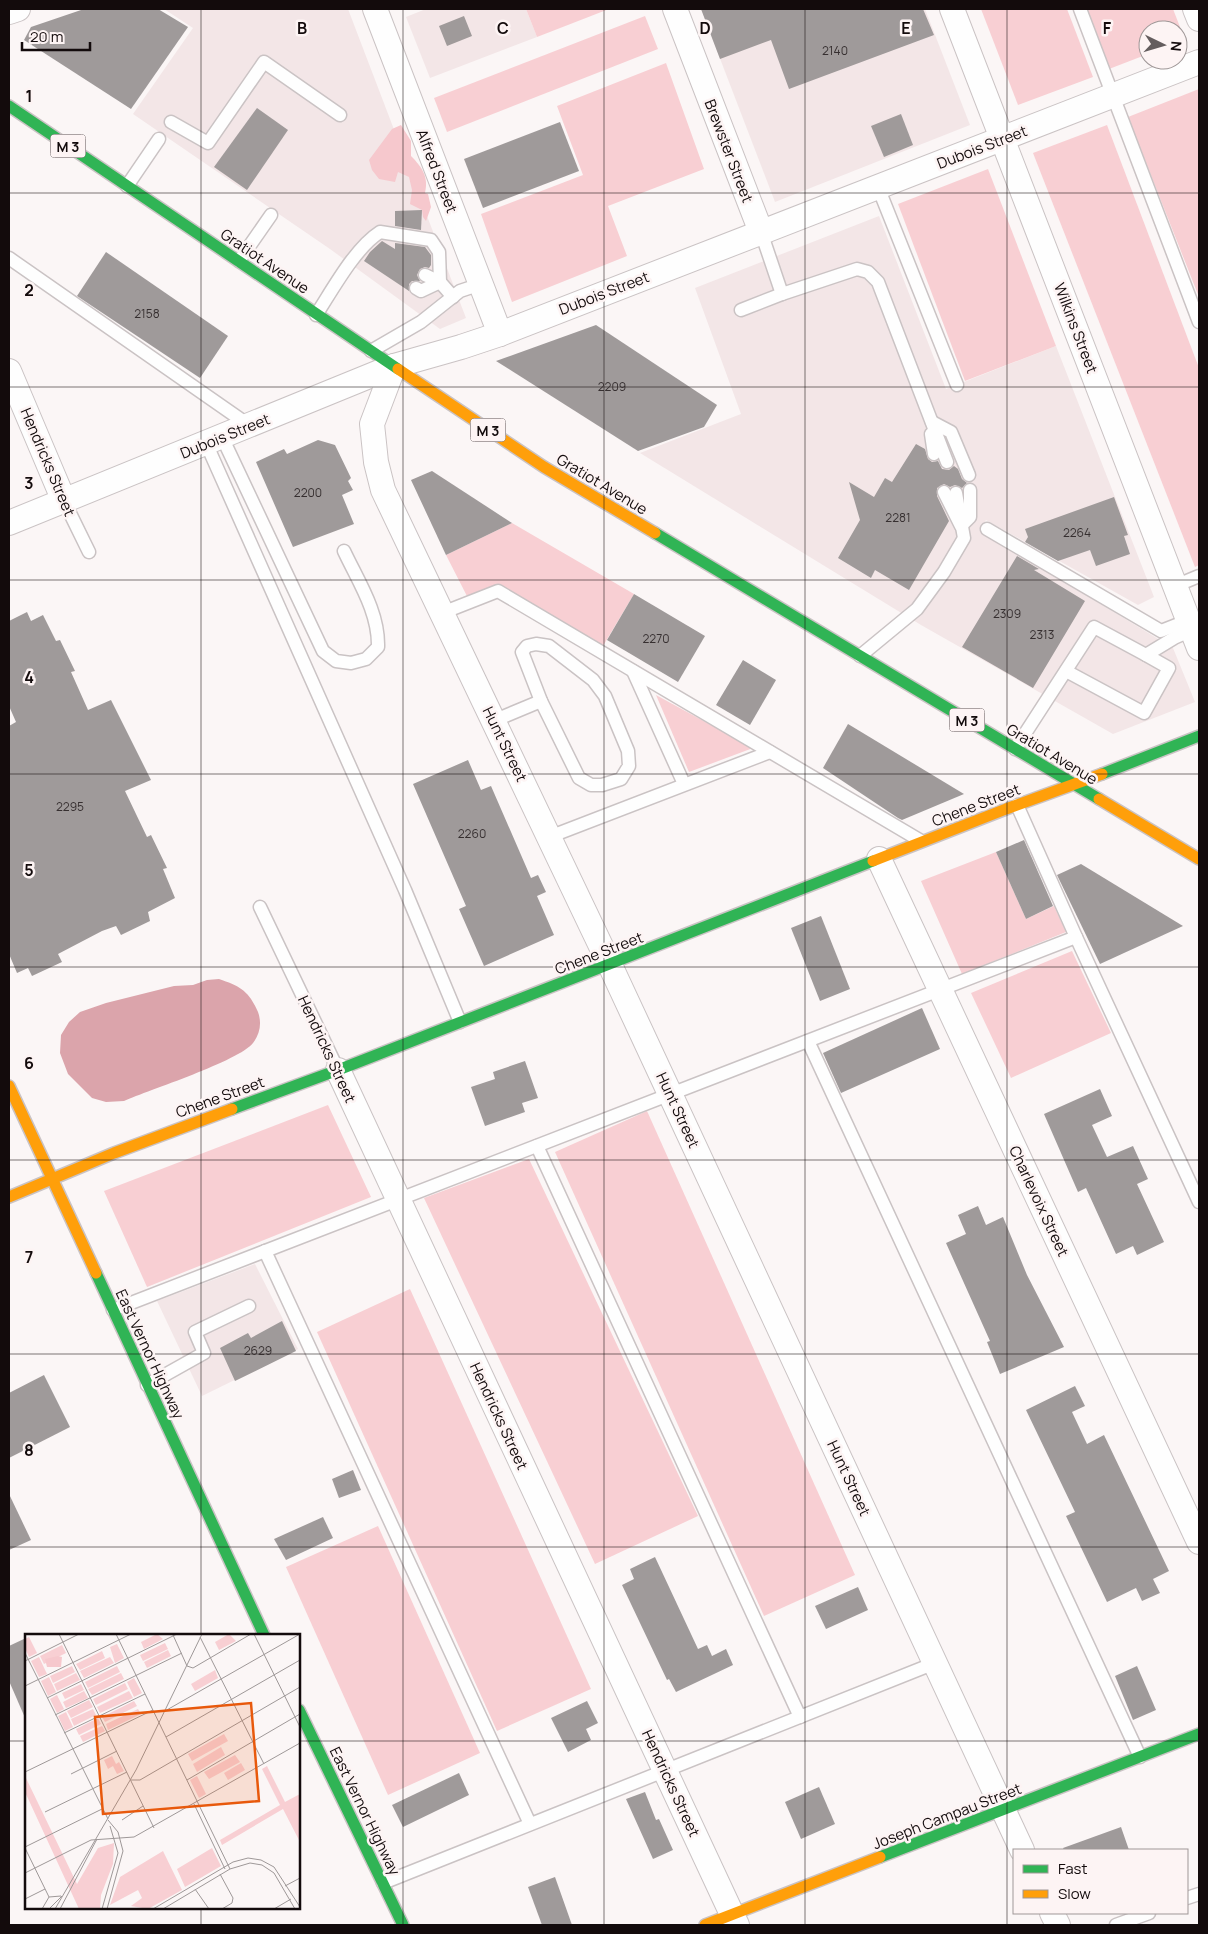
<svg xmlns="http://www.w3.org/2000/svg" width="1208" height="1934" font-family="Manrope,sans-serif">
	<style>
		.built { fill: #f3e6e7 }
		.green { fill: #f8cfd3 }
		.forest { fill: #f6c8cd }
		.water { fill: #dba4ab }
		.building { fill: #9f9a9a }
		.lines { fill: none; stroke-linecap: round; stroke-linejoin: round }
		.lane-casing { stroke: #cac3c4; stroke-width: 15 }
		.street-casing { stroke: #cac3c4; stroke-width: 26 }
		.fast-casing { stroke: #cac3c4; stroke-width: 14 }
		.slow-casing { stroke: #cac3c4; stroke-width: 14 }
		.lane { stroke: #fefefe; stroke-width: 12 }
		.street { stroke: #fefefe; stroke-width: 24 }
		.fast { stroke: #30b455; stroke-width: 11 }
		.slow { stroke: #ff9f0a; stroke-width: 11 }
		.grid { fill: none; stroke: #130b0c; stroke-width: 1; stroke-opacity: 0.55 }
		.labels { text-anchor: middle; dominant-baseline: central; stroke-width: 5; stroke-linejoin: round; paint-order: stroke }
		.number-label { font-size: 12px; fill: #362f30 }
		.shield { fill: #fdf4f4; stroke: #595152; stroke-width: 1 }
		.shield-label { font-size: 14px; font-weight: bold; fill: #130b0c }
		.street-label { font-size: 15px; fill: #130b0c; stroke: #fdf4f4 }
		.inset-road { fill: none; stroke: #9e9898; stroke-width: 1 }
		.view { fill: #e8590c; fill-opacity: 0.15; stroke: #e8590c; stroke-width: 2.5 }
		.inset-edge { fill: none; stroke: #130b0c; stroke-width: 2.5 }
		.grid-label { font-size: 16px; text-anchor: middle; font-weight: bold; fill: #130b0c; stroke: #fdf4f4; stroke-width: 5; stroke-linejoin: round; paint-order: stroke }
	</style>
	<rect width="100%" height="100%" fill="#fbf6f6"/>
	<g class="built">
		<polygon points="164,9 348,9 466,318 440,329 330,249 133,114 193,28"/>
		<polygon points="426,9 526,9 537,37 430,78 406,17"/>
		<polygon points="701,9 925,9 970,125 775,202"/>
		<polygon points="879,216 946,389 1056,346 1154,597 1138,605 986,520 979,530 1173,648 1195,702 1113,734 921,625 640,453 741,414 695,288"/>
		<polygon points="255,1264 298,1349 202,1396 157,1301"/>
	</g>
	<g class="green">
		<polygon points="526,9 609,9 537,37"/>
		<polygon points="981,9 1067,9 1093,77 1018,105"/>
		<polygon points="1086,9 1173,9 1185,40 1178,42 1178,30 1148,30 1148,54 1109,69"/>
		<polygon points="645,16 658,49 447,132 434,98"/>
		<polygon points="666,63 704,169 608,206 627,256 512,302 481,214 583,175 557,106"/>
		<polygon points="1199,89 1199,297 1128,117"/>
		<polygon points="1107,125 1199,368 1199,565 1195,567 1033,153"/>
		<polygon points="988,169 1056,346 965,381 898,204"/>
		<polygon points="512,523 634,594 600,651 498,591 470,602 446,555"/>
		<polygon points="656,695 753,748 689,772"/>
		<polygon points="996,852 1026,919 1054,906 1066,932 962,974 921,881"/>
		<polygon points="1072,951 1111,1033 1011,1078 971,993"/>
		<polygon points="328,1105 371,1197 147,1287 104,1191"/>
		<polygon points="647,1111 855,1575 764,1616 555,1152"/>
		<polygon points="529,1159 698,1516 595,1564 424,1198"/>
		<polygon points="410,1289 591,1689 497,1731 317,1332"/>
		<polygon points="378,1526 480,1753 388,1795 286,1567"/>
	</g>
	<path class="forest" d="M401 125 411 141V156C422 167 429 177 425 193L428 194 431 207 426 221 423 217 422 210 410 204 412 190 409 177 398 172 395 182 379 179 372 170 369 160 392 129Z"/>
	<path class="water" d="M219 979C240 986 249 991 258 1012 262 1023 260 1034 253 1043 239 1061 149 1090 124 1101L106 1102 92 1098 68 1074 60 1053 61 1035 69 1022 80 1012 106 1003 174 986 193 985 207 980Z"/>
	<g class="building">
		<polygon points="84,9 158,9 188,27 131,109 24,40 31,27"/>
		<polygon points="701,9 923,9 934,35 789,89 771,40 720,59"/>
		<polygon points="464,16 472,36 447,46 439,26"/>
		<polygon points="257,108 288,130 247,190 214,167"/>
		<polygon points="901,114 913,145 884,157 871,126"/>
		<polygon points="560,122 579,171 483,208 464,159"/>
		<polygon points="422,210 421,230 395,226 395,211"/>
		<polygon points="382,241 395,249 395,243 425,247 431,255 431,265 429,268 425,267 420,269 417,275 420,281 412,281 409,284 409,291 364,261 370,252"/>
		<polygon points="106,252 228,336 200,378 77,296"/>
		<polygon points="596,325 717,405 704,427 638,451 496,361"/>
		<polygon points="318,440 335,445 351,478 348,481 353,490 342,495 354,524 293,547 256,462 284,449 287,454"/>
		<polygon points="916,444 925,449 928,459 932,462 938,461 942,469 949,470 954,466 958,469 962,479 967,483 962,488 955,485 950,487 944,484 937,488 937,496 949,521 909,590 875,570 871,578 838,558 860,520 849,482 874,497 885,478 892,482"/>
		<polygon points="432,471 512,523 446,555 411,480"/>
		<polygon points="1114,497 1128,535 1124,536 1130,554 1096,566 1090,550 1058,561 1025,542 1028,537 1025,529"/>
		<polygon points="1017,556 1039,569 1034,570 1085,601 1033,688 962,647"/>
		<polygon points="634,594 705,636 678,682 607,640"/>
		<polygon points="27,612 31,621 43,615 56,641 60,640 75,671 71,672 88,710 111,700 151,780 125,791 147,837 151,835 167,868 163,869 175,898 148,912 150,921 121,935 116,926 102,931 58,954 62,962 32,976 28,968 17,973 9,954 9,726 16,722 9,706 9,621"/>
		<polygon points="743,660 776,680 750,725 716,705"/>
		<polygon points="848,724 964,794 902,820 898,818 823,768"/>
		<polygon points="468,760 481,790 491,786 531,878 538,875 546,892 537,896 554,935 484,966 459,909 466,906 413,784"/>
		<polygon points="1024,840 1053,906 1026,919 996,852"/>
		<polygon points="1081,864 1183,926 1100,964 1057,875"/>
		<polygon points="821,916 850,989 820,1001 791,928"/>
		<polygon points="922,1008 940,1049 841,1093 823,1053"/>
		<polygon points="525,1061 538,1098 522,1103 525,1112 485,1126 471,1087 495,1079 493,1072"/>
		<polygon points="1100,1089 1112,1116 1092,1125 1107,1157 1133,1146 1148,1179 1137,1184 1164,1242 1137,1255 1133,1246 1116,1254 1086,1188 1078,1192 1044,1114"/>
		<polygon points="978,1206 986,1225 1003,1217 1027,1275 1064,1347 1000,1374 987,1342 990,1341 946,1243 966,1234 958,1215"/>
		<polygon points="282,1321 296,1351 235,1381 220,1348 248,1333 251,1338"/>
		<polygon points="44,1375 70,1427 9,1458 9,1393"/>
		<polygon points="1075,1386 1085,1406 1072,1412 1087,1444 1104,1435 1169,1571 1153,1579 1160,1593 1142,1601 1136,1588 1107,1602 1066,1516 1075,1512 1026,1410"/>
		<polygon points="353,1470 361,1490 339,1498 332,1479"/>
		<polygon points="9,1494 31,1540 9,1550"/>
		<polygon points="323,1517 333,1538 286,1560 274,1539"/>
		<polygon points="655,1557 698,1649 707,1645 712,1656 726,1649 733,1665 676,1692 669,1679 667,1680 622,1585 634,1579 630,1569"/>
		<polygon points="858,1587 868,1610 826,1629 815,1606"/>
		<polygon points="26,1638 26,1720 9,1681 9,1646"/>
		<polygon points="1137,1666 1156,1710 1133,1720 1115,1676"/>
		<polygon points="587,1701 598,1723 586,1729 591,1740 568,1752 551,1718"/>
		<polygon points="459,1773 469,1795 403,1827 392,1805"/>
		<polygon points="819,1787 835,1824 801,1839 785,1802"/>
		<polygon points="645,1792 656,1820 659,1819 673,1850 653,1859 626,1799"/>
		<polygon points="1121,1827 1129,1850 1064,1850 1063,1848"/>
		<polygon points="555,1877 572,1925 542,1925 528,1887"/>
	</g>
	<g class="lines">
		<defs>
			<g id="lane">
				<polyline points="1080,9 1199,322"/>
				<polyline points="171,122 208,143 264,62 340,115"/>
				<polyline points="127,186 159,139"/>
				<polyline points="878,187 957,385"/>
				<polyline points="761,232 782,294"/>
				<polyline points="9,258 250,426"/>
				<polyline points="239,261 271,215"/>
				<polyline points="425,275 440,282"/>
				<polyline points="416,288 421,291 440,282"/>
				<polyline points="741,310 782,294 857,269 868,272 878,282 947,462"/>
				<path d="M316 315C333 289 355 248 380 232L431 240 439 252 440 282 453 297"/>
				<polyline points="371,351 421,322 460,291 481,284"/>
				<polyline points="932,422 951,432 969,475"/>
				<polyline points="931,434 934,454"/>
				<path d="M222 437 323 651 336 661 351 663 366 659 378 647C379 612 358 581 344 551"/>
				<polyline points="206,443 405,890 460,1022"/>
				<polyline points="944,492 961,526 970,517 970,490"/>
				<polyline points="64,501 89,552"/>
				<polyline points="987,529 1161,631 1189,620"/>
				<polyline points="1175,586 1199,576"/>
				<polyline points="442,613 498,591 921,841"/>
				<polygon points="536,644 549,646 593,680 605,696 628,751 629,766 621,779 602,785 591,785 579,778 541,701 522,652 527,646"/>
				<polyline points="860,656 917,609 944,572 964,538 956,493"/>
				<polyline points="633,671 684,784"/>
				<polyline points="1066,671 1144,713 1169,668 1146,655"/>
				<polyline points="493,721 541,701"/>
				<polyline points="1015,749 1094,627 1146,655 1174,638 1192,630"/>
				<polyline points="1017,805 1076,937 1199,1202"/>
				<polyline points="549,837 770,752"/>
				<polyline points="260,907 338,1070"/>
				<polyline points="808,1041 1140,1757"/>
				<polyline points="537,1146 800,1717"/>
				<polyline points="265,1251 530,1824"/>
				<polyline points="113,1310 1076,937"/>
				<polyline points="147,1385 204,1353 195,1332 249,1306"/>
				<polyline points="383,1883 935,1663"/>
				<polyline points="1187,1898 1199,1894"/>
				<polyline points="1116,1925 1149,1913"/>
			</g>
			<g id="street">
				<polyline points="375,9 500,334"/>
				<polyline points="675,9 761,232"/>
				<polyline points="952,9 1199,648"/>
				<polyline points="1195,9 1199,19"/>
				<polyline points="9,12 18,9"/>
				<polyline points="394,366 372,424 376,462 383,490 610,965 1022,1850"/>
				<polyline points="9,371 64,501"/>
				<polyline points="9,523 394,366 461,347 500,334 1199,62"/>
				<polyline points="879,859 1199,1542"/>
				<polyline points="338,1070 737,1925"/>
				<polyline points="1052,1913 1058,1925"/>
			</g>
			<g id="fast">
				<polyline points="9,106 398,369"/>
				<polyline points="655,533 1099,799"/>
				<polyline points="1102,774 1199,736"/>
				<polyline points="232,1109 338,1070 873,861"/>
				<polyline points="96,1273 264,1635"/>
				<polyline points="299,1710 403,1925"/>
				<polyline points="880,1857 1199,1734"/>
			</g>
			<g id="slow">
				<polyline points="398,369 544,467 655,533"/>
				<polyline points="1099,799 1199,859"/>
				<polyline points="873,861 1006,809 1102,774"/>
				<polyline points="9,1086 96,1273"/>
				<polyline points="9,1197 114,1153 232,1109"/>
				<polyline points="705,1925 880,1857"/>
			</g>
		</defs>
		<use href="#lane" class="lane-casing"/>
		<use href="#street" class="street-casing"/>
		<use href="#fast" class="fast-casing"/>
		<use href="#slow" class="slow-casing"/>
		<use href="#lane" class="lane"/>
		<use href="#street" class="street"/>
		<use href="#fast" class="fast"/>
		<use href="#slow" class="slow"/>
	</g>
	<path class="grid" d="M201 9V1635M403 9V1925M604 9V1925M805 9V1925M1007 9V1925M9 193H1199M9 387H1199M9 580H1199M9 774H1199M9 967H1199M9 1160H1199M9 1354H1199M9 1547H1199M9 1741H26M299 1741H1199M201 1908V1925"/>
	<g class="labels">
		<g class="number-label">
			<text x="835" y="50">2140</text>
			<text x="147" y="313">2158</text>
			<text x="612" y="386">2209</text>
			<text x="308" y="492">2200</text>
			<text x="898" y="517">2281</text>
			<text x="1077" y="532">2264</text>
			<text x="1007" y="613">2309</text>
			<text x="1042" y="634">2313</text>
			<text x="656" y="638">2270</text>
			<text x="70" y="806">2295</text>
			<text x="472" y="833">2260</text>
			<text x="258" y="1350">2629</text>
		</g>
		<g class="shield">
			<rect x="50.5" y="134.5" width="35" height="23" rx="4"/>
			<rect x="470.5" y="418.5" width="35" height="23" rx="4"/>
			<rect x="949.5" y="708.5" width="35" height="23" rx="4"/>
		</g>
		<g class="shield-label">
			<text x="68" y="146">M 3</text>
			<text x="488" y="430">M 3</text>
			<text x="967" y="720">M 3</text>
		</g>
		<g class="street-label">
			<text transform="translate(982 147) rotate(-21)">Dubois Street</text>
			<text transform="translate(729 151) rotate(69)">Brewster Street</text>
			<text transform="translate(437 171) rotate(69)">Alfred Street</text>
			<text transform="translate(265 261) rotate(34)">Gratiot Avenue</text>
			<text transform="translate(604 293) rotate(-21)">Dubois Street</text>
			<text transform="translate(1076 328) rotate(69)">Wilkins Street</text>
			<text transform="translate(225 436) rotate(-22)">Dubois Street</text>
			<text transform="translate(48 462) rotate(67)">Hendricks Street</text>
			<text transform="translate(602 484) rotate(31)">Gratiot Avenue</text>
			<text transform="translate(505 744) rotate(64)">Hunt Street</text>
			<text transform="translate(1052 754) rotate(31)">Gratiot Avenue</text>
			<text transform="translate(976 805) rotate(-21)">Chene Street</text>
			<text transform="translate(599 953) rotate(-21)">Chene Street</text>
			<text transform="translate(327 1049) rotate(65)">Hendricks Street</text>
			<text transform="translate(220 1097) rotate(-20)">Chene Street</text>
			<text transform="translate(678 1110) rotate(65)">Hunt Street</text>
			<text transform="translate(1039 1201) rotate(65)">Charlevoix Street</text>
			<text transform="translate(150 1354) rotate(65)">East Vernor Highway</text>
			<text transform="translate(499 1416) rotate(65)">Hendricks Street</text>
			<text transform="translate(849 1478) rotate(65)">Hunt Street</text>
			<text transform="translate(671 1783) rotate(65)">Hendricks Street</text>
			<text transform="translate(365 1811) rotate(64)">East Vernor Highway</text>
			<text transform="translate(947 1816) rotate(-21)">Joseph Campau Street</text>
		</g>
	</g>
	<g transform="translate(25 1634)">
		<rect width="275" height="275" fill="#fbf6f6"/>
		<path d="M132 0 138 5 119 15 116 8ZM204 0 211 7 194 16 190 8ZM4 3 12 19 4 23 0 14V5ZM140 9 143 15 118 27 115 21ZM92 10 99 24 90 29 85 13ZM37 11 41 19 19 30 15 22ZM143 16 146 22 122 34 119 28ZM77 17 80 24 55 36 51 30ZM14 23 22 40 14 43 6 27ZM85 23 89 29 59 44 55 37ZM47 32 50 38 28 49 25 42ZM92 32 95 38 63 54 60 48ZM190 36 193 44 170 57 166 50ZM51 39 55 46 32 57 29 50ZM96 39 99 45 67 61 63 55ZM24 43 31 58 23 62 16 47ZM109 44 117 59 109 63 102 48ZM100 49 103 55 71 71 68 65ZM56 50 59 56 40 65 37 59ZM59 57 63 64 41 74 38 68ZM104 57 108 64 75 79 72 73ZM32 61 39 75 32 79 25 65ZM64 66 68 73 46 84 42 77ZM109 67 112 72 80 88 77 83ZM68 75 71 81 49 92 46 85ZM113 75 116 80 83 96 81 90ZM41 78 48 93 40 97 33 82ZM73 84 76 90 54 101 51 95ZM77 92 80 97 58 108 55 102ZM199 100 203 107 167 127 163 120ZM196 113 200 121 172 138 168 130ZM210 121 215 128 184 145 179 138ZM87 122 91 130 94 128 99 137 92 140 88 132 83 135 79 126ZM216 129 220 136 203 146 199 139ZM242 132 260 168 275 160V208L258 175 197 211 195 206 255 171 237 135ZM0 142 52 250 73 214 89 209 88 230 76 261 75 275H54L0 158ZM172 142 181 160 174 164 165 146ZM187 214 196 232 160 253 152 235ZM138 217 157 256 123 275 106 272 117 264 113 256 85 271 95 243Z" fill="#f8cfd3"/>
		<path d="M33 22 37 23 36 33H22L20 25Z" fill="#f6c8cd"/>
		<path class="inset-road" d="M34 0 129 194M91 0 205 235M229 0 275 93M148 1 162 32 168 34 226 0M175 3 239 130M0 19 83 185M0 27 54 0M0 52 106 0M22 64 152 0M140 77 275 0M30 81 157 19M39 99 120 60M141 103 275 26M0 138 128 76M46 140 92 117M106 146H115L275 53M162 146 275 80M169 170 200 235M20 178 102 138M97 186 118 172M0 213 77 175M0 214 24 263M0 239 66 206 109 203 275 109M195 240 208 264 207 269 197 275M260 252 275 244M170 255 184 275M0 265 20 255M17 275 24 263 36 262M24 275 37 262M30 275 111 136 177 0M35 275 72 205M77 275 93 219 85 192M82 275 98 217 93 198 83 186M128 275 208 228 223 224 236 226 249 233 275 273M138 275 205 235 225 229 237 231 249 239 270 275M249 275 266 265"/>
		<path class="view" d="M226 69 234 167 78 180 70 83Z"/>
		<rect width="275" height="275" class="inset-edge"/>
	</g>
	<g class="grid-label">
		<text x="302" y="34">B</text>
		<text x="503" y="34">C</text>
		<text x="705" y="34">D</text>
		<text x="906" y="34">E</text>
		<text x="1107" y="34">F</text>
		<text x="29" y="102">1</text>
		<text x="29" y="296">2</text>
		<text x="29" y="489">3</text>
		<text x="29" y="683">4</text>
		<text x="29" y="876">5</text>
		<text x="29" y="1069">6</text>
		<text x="29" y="1263">7</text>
		<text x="29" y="1456">8</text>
	</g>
	<rect width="1208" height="1934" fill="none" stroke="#130b0c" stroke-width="20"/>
	<rect x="1013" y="1849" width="175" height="65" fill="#fdf4f4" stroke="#9f9797"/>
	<rect x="1023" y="1865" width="25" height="8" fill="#30b455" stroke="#9f9797"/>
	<text x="1058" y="1874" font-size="15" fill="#130b0c">Fast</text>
	<rect x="1023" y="1890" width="25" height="8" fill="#ff9f0a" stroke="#9f9797"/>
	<text x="1058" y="1899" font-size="15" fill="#130b0c">Slow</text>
	<g transform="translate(1163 45) rotate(95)"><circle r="24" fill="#fdf4f4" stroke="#9f9797"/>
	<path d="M0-4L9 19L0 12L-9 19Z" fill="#645d5e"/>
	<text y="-8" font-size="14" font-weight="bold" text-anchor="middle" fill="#130b0c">N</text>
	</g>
	<path d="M22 42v8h68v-8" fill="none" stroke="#130b0c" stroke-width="2.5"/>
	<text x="30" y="42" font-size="15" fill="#130b0c" stroke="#fdf4f4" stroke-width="4" paint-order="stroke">20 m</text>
</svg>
